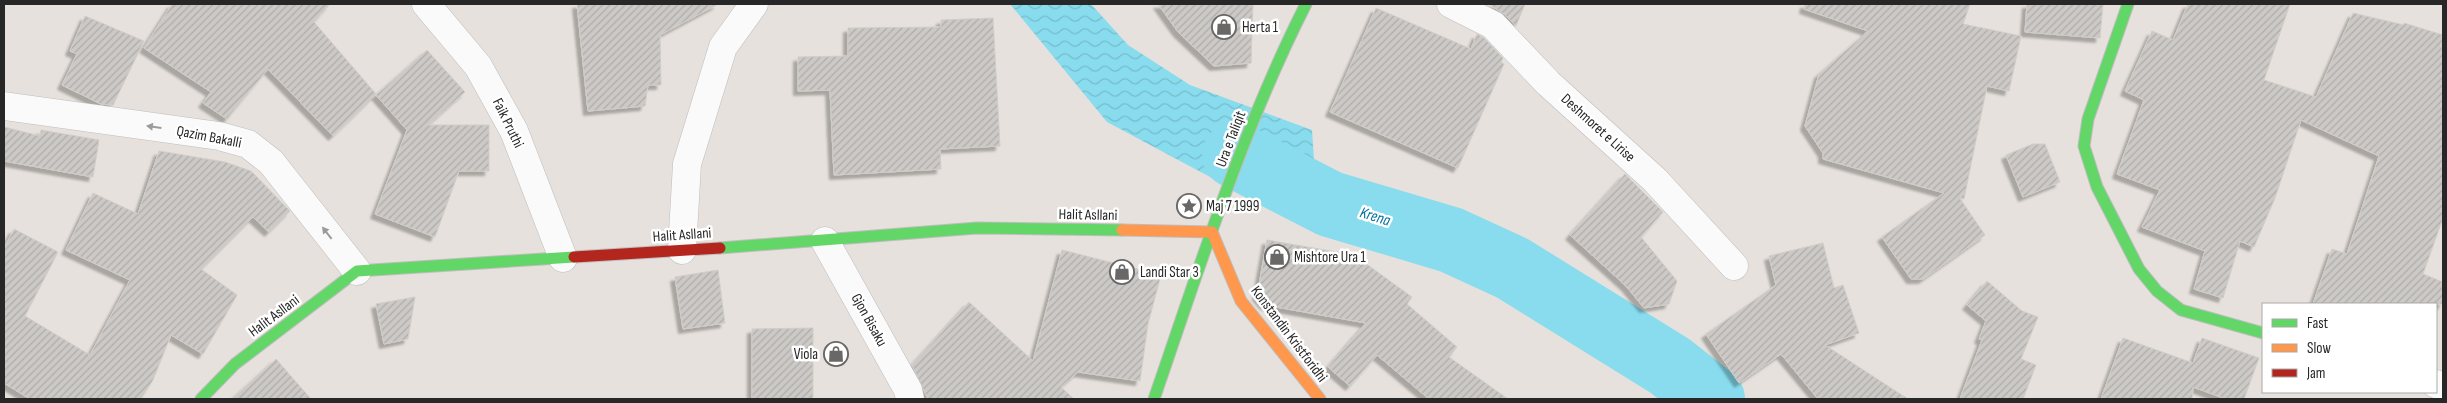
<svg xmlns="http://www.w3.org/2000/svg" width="2447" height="403" font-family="'Sofia Sans Condensed',sans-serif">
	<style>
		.water { fill: url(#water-waves) }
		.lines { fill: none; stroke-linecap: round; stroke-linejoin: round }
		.river { stroke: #88dcee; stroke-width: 66 }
		.building { fill: url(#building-hatch); stroke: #d1cdc8; filter: url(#shadow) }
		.street-casing { stroke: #bfbdbe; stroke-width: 29 }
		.fast-casing { stroke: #bfbdbe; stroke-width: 13 }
		.slow-casing { stroke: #bfbdbe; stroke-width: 13 }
		.jam-casing { stroke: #bfbdbe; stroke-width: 13 }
		.street { stroke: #fbfafa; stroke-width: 28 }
		.fast { stroke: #63d668; stroke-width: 11 }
		.slow { stroke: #ff974d; stroke-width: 11 }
		.jam { stroke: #b3261e; stroke-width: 11 }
		.oneway { fill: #9c9b9b }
		.labels { text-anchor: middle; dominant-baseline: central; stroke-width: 5; stroke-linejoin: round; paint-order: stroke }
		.poi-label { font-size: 15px; fill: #272727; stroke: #fff; text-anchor: start }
		.street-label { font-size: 15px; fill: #272727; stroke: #fff }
		.water-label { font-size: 16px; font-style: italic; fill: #04749e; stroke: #fff }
	</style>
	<defs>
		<pattern id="water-waves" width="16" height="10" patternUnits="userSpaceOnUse" patternTransform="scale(1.25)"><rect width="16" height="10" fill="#88dcee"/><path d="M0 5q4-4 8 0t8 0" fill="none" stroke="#75bdcc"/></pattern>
		<pattern id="building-hatch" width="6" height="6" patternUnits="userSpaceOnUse" patternTransform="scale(1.25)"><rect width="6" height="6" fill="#ccc9c6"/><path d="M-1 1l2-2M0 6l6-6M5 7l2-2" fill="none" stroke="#afadaa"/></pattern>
		<filter id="shadow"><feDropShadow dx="-4.5" dy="4.5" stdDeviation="1" flood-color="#0004"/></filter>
	</defs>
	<rect width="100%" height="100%" fill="#e6e1dc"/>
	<polygon class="water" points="1010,4 1091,4 1128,45 1190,85 1312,130 1319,235 1107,122"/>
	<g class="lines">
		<polyline class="river" points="1235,155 1330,204 1451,240 1512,268 1670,366 1712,399"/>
	</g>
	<g class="building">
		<polygon points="172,4 330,4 314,22 376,94 333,136 268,69 227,119 203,103 211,92 144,48"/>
		<polygon points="577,4 718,4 660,35 661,85 648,85 645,106 588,111"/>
		<polygon points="1158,4 1253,4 1251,63 1214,66 1178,32"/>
		<polygon points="1489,4 1525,4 1516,26 1504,14"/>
		<polygon points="1805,4 1970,4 1963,24 2021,36 2009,91 1987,86 1964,199 1959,197 1985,235 1923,279 1911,279 1882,237 1944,193 1823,159 1823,153 1805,126 1819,74 1868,31 1804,9"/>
		<polygon points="2027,4 2103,4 2100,38 2025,32"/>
		<polygon points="2188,4 2290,4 2264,80 2316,97 2353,13 2404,25 2404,23 2443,35 2443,218 2423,274 2443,282 2443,304 2313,304 2332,249 2347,254 2379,156 2301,120 2275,198 2254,247 2240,241 2223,298 2194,289 2205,251 2142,227 2160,190 2117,174 2144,100 2125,91 2152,31 2173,40"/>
		<polygon points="1376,8 1471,49 1477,34 1484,38 1503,58 1501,62 1504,64 1458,168 1330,112"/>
		<polygon points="85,16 144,41 113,105 101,104 62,85 77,54 70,51"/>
		<polygon points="993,18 1000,146 940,149 941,169 834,175 830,90 798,91 798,57 848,56 848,28 941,27 941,20"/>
		<polygon points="427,50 465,92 428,125 489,125 489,171 459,171 435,237 375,214 407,130 376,95"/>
		<polygon points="4,127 40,136 41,130 99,140 93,177 4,161"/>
		<polygon points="2033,144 2045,144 2060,182 2023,197 2006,155"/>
		<polygon points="159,151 225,162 251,171 290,211 269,232 253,217 201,269 237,295 203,354 171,335 153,380 141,399 30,399 4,383 4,248 14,229 58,252 25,316 90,355 130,280 66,250 93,193 138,214"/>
		<polygon points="1625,174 1663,212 1641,237 1677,281 1669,304 1644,308 1626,286 1570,235"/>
		<polygon points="1267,240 1354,255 1412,297 1407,304 1457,347 1449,357 1508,399 1429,399 1377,355 1350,386 1328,367 1366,323 1265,305 1257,296"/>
		<polygon points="1823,243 1834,288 1843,285 1859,333 1825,345 1908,399 1818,399 1781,354 1739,383 1706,334 1776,285 1769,256"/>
		<polygon points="1062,250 1161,275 1148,324 1140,381 1078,372 1061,387 1074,399 928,399 912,365 969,302 1033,361"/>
		<polygon points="718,270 725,323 683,329 675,277"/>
		<polygon points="1987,281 2022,311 2038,317 2021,359 2036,365 2023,399 1960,399 1982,340 1979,339 1986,321 1967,305"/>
		<polygon points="415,297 408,339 384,344 376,304"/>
		<polygon points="813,328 813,399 752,399 752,329"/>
		<polygon points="2123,338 2193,363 2202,338 2259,358 2244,399 2226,399 2193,387 2192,399 2101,399"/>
		<polygon points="276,359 311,399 232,399 264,370"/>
	</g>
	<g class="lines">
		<defs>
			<g id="street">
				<polyline points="426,4 478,66 514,131 563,258"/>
				<polyline points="1451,4 1493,25 1548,83 1655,180 1734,266"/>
				<polyline points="4,106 219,136 248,144 271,162 357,271"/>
				<polyline points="825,241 908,390 910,399"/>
				<polyline points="682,250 687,164 723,47 754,4"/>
				<polyline points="2436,384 2443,387"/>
			</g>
			<g id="fast">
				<polyline points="2128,4 2088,119 2084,146 2097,187 2139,269 2157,291 2181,310 2263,333"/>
				<polyline points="720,248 977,228 1122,230"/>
				<polyline points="201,399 235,364 357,271 574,257"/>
				<path d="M1154 399C1200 266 1242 130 1306 4"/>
			</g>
			<polyline id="slow" points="1122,230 1212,232 1241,301 1320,399"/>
			<polyline id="jam" points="574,257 720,248"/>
		</defs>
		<use href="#street" class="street-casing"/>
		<use href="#fast" class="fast-casing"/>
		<use href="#slow" class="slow-casing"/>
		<use href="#jam" class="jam-casing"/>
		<use href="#street" class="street"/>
		<use href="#fast" class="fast"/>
		<use href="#slow" class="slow"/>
		<use href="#jam" class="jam"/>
	</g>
	<defs><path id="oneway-solid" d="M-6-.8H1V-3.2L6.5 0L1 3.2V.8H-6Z" transform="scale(1.25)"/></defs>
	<g class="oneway">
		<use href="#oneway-solid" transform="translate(154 127) rotate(-172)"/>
		<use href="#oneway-solid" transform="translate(327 233) rotate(-128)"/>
	</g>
	<defs>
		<symbol id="shop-ring" viewBox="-11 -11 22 22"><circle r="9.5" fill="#fff" stroke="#6a6866" stroke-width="1.5"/><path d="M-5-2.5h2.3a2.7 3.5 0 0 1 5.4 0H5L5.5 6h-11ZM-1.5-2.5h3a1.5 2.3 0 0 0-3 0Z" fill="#6a6866"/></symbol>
		<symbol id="sight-ring" viewBox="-11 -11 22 22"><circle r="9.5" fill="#fff" stroke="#6a6866" stroke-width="1.5"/><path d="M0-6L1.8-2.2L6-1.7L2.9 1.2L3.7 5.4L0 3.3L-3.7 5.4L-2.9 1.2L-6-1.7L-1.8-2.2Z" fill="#6a6866"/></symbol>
	</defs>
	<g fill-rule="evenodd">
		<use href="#shop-ring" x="1210" y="13" width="28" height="28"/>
		<use href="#sight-ring" x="1175" y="192" width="28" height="28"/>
		<use href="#shop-ring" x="1263" y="243" width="28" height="28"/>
		<use href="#shop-ring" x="1108" y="258" width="28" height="28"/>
		<use href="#shop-ring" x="822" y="340" width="28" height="28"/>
	</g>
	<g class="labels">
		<g class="poi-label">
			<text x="1242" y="27">Herta 1</text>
			<text x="1206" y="206">Maj 7 1999</text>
			<text x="1294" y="257">Mishtore Ura 1</text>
			<text x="1140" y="272">Landi Star 3</text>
			<text x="818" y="354" text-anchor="end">Viola</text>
		</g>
		<g class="street-label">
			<text transform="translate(508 123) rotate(64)">Faik Pruthi</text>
			<text transform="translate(1598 128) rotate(42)">Deshmoret e Lirise</text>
			<text transform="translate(209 137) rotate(11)">Qazim Bakalli</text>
			<text transform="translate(1231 139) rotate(-69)">Ura e Taliqit</text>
			<text transform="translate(1088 215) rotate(1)">Halit Asllani</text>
			<text transform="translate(682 235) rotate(-4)">Halit Asllani</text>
			<text transform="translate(274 316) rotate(-37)">Halit Asllani</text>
			<text transform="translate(869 320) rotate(61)">Gjon Bisaku</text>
			<text transform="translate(1289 334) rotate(53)">Konstandin Kristforidhi</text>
		</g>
		<g class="water-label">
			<text transform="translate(1375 217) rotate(17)">Krena</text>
		</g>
	</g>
	<rect width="2447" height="403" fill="none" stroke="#272727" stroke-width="10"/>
	<rect x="2262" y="303" width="175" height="90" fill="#ffffff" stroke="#a9a9a9"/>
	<rect x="2272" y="319" width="25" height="8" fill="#63d668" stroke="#a9a9a9"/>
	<text x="2307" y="328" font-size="15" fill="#272727">Fast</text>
	<rect x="2272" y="344" width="25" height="8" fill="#ff974d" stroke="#a9a9a9"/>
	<text x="2307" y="353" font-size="15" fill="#272727">Slow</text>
	<rect x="2272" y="369" width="25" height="8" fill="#b3261e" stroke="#a9a9a9"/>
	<text x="2307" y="378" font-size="15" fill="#272727">Jam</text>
</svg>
